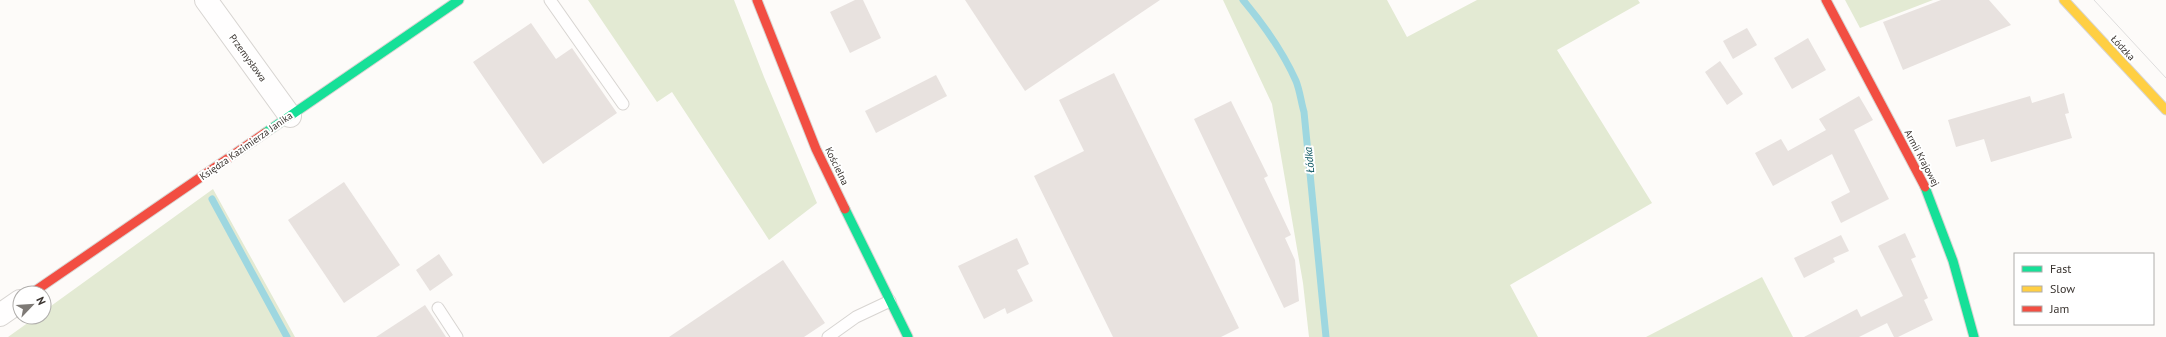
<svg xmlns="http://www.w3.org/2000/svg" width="2166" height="337" font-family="'PT Sans',sans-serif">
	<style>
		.green { fill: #e3ead3 }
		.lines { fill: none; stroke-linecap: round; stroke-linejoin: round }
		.stream { stroke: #9ed7e0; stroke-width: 7 }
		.building { fill: #e8e2df }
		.lane-casing { stroke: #d8d5d2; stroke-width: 13 }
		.street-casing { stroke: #d8d5d2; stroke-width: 24 }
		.fast-casing { stroke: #d8d5d2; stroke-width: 11 }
		.slow-casing { stroke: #d8d5d2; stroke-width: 11 }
		.jam-casing { stroke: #d8d5d2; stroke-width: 11 }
		.lane { stroke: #fffefe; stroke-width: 11 }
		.street { stroke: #fffefe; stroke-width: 22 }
		.fast { stroke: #16e098; stroke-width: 9 }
		.slow { stroke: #ffcf43; stroke-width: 9 }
		.jam { stroke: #f24e42; stroke-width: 9 }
		.tram { stroke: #dedddd; stroke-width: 1 }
		.labels { text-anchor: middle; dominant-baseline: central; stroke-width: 4; stroke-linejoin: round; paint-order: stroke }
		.street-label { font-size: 10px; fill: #3a3430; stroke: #fff }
		.water-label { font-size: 11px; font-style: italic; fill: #06535d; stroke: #fff }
	</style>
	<rect width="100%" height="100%" fill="#fdfbf9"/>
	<g class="green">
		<polygon points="588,0 734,0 764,77 817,203 769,240 672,92 657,102"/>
		<polygon points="1223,0 1387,0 1407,37 1477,0 1638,0 1640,3 1557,50 1652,203 1510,285 1538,337 1309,337 1303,283 1272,104"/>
		<polygon points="1845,0 1933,0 1860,28"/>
		<polygon points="213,189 295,337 8,337 36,317 44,317 44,311"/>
		<polygon points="1762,277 1793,337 1646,337"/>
	</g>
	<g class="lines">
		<g class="stream">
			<path d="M1243 0C1264 25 1283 52 1296 81 1300 91 1301 102 1304 112L1326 337"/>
			<polyline points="212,199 287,337"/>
		</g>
	</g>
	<g class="building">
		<polygon points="855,0 863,0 881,38 850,53 830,12"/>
		<polygon points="965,0 1160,0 1025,91"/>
		<polygon points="1941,0 1989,0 2011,25 1903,70 1883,22"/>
		<polygon points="531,23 556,59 572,48 617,113 543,164 473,62"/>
		<polygon points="1747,28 1757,45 1733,59 1723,41"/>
		<polygon points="1808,38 1826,70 1792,89 1774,58"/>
		<polygon points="1720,61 1743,94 1727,105 1705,72"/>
		<polygon points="1114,73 1239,328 1221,337 1113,337 1034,176 1084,151 1059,100"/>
		<polygon points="936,75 947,96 876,133 865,111"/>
		<polygon points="2064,93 2069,113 2065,114 2072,138 1991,162 1984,139 1956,147 1948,120 2030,96 2032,103"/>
		<polygon points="1859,96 1873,120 1854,130 1889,199 1841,223 1831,202 1850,192 1832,154 1773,186 1755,153 1781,139 1788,151 1826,130 1819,119"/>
		<polygon points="1231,101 1268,176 1264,178 1291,235 1285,238 1295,260 1299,301 1284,308 1194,119"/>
		<polygon points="344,182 400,265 344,303 288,220"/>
		<polygon points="1905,233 1916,257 1911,259 1928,298 1924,300 1933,320 1898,337 1894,337 1887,323 1859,337 1804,337 1857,309 1861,317 1903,296 1878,246"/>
		<polygon points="1841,235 1849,251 1833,258 1835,262 1804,278 1794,258"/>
		<polygon points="1017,238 1029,264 1017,270 1033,301 1007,314 1005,308 984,319 958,266"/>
		<polygon points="439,254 453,275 430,291 416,270"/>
		<polygon points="783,260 825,323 804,337 669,337"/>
		<polygon points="425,305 446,337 376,337"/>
	</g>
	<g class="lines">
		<defs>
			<g id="lane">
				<polyline points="550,0 623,104"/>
				<polyline points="438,308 457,337"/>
				<polyline points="828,337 856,317 890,301"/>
			</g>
			<g id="street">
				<polyline points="206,0 290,116"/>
				<polyline points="0,315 20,301"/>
			</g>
			<g id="fast">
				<polyline points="265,133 459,0"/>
				<polyline points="1925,187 1953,261 1974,337"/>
				<polyline points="845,209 908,337"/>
			</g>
			<polyline id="slow" points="2064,0 2166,110"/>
			<g id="jam">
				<polyline points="757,0 816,149 845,209"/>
				<polyline points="1826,0 1925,187"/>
				<polyline points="32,293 265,133"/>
			</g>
		</defs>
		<use href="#lane" class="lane-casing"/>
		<use href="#street" class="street-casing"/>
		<use href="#fast" class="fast-casing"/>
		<use href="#slow" class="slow-casing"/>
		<use href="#jam" class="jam-casing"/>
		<use href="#lane" class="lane"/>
		<use href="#street" class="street"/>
		<use href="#fast" class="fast"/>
		<use href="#slow" class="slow"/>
		<use href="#jam" class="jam"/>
		<polyline class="tram" points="2094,0 2166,78"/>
	</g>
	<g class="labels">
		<g class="street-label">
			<text transform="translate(2123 48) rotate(47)">Łódzka</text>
			<text transform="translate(248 58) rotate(54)">Przemysłowa</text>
			<text transform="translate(246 146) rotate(-35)">Księdza Kazimierza Janika</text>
			<text transform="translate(1922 158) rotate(62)">Armii Krajowej</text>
			<text transform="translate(837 166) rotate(64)">Kościelna</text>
		</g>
		<g class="water-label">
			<text transform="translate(1309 160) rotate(-96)">Łódka</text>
		</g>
	</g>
	<rect x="2014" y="253" width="140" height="72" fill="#ffffff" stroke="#b0aeac"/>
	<rect x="2022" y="266" width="20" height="6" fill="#16e098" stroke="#b0aeac"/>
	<text x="2050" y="273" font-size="12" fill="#3a3430">Fast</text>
	<rect x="2022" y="286" width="20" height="6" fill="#ffcf43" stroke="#b0aeac"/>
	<text x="2050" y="293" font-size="12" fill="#3a3430">Slow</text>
	<rect x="2022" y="306" width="20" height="6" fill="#f24e42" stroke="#b0aeac"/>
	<text x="2050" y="313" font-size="12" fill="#3a3430">Jam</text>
	<g transform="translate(32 305) rotate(65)"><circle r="19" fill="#ffffff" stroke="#b0aeac"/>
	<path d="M0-3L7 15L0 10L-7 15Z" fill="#7e7a76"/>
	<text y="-6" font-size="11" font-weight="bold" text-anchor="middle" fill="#3a3430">N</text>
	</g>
</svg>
